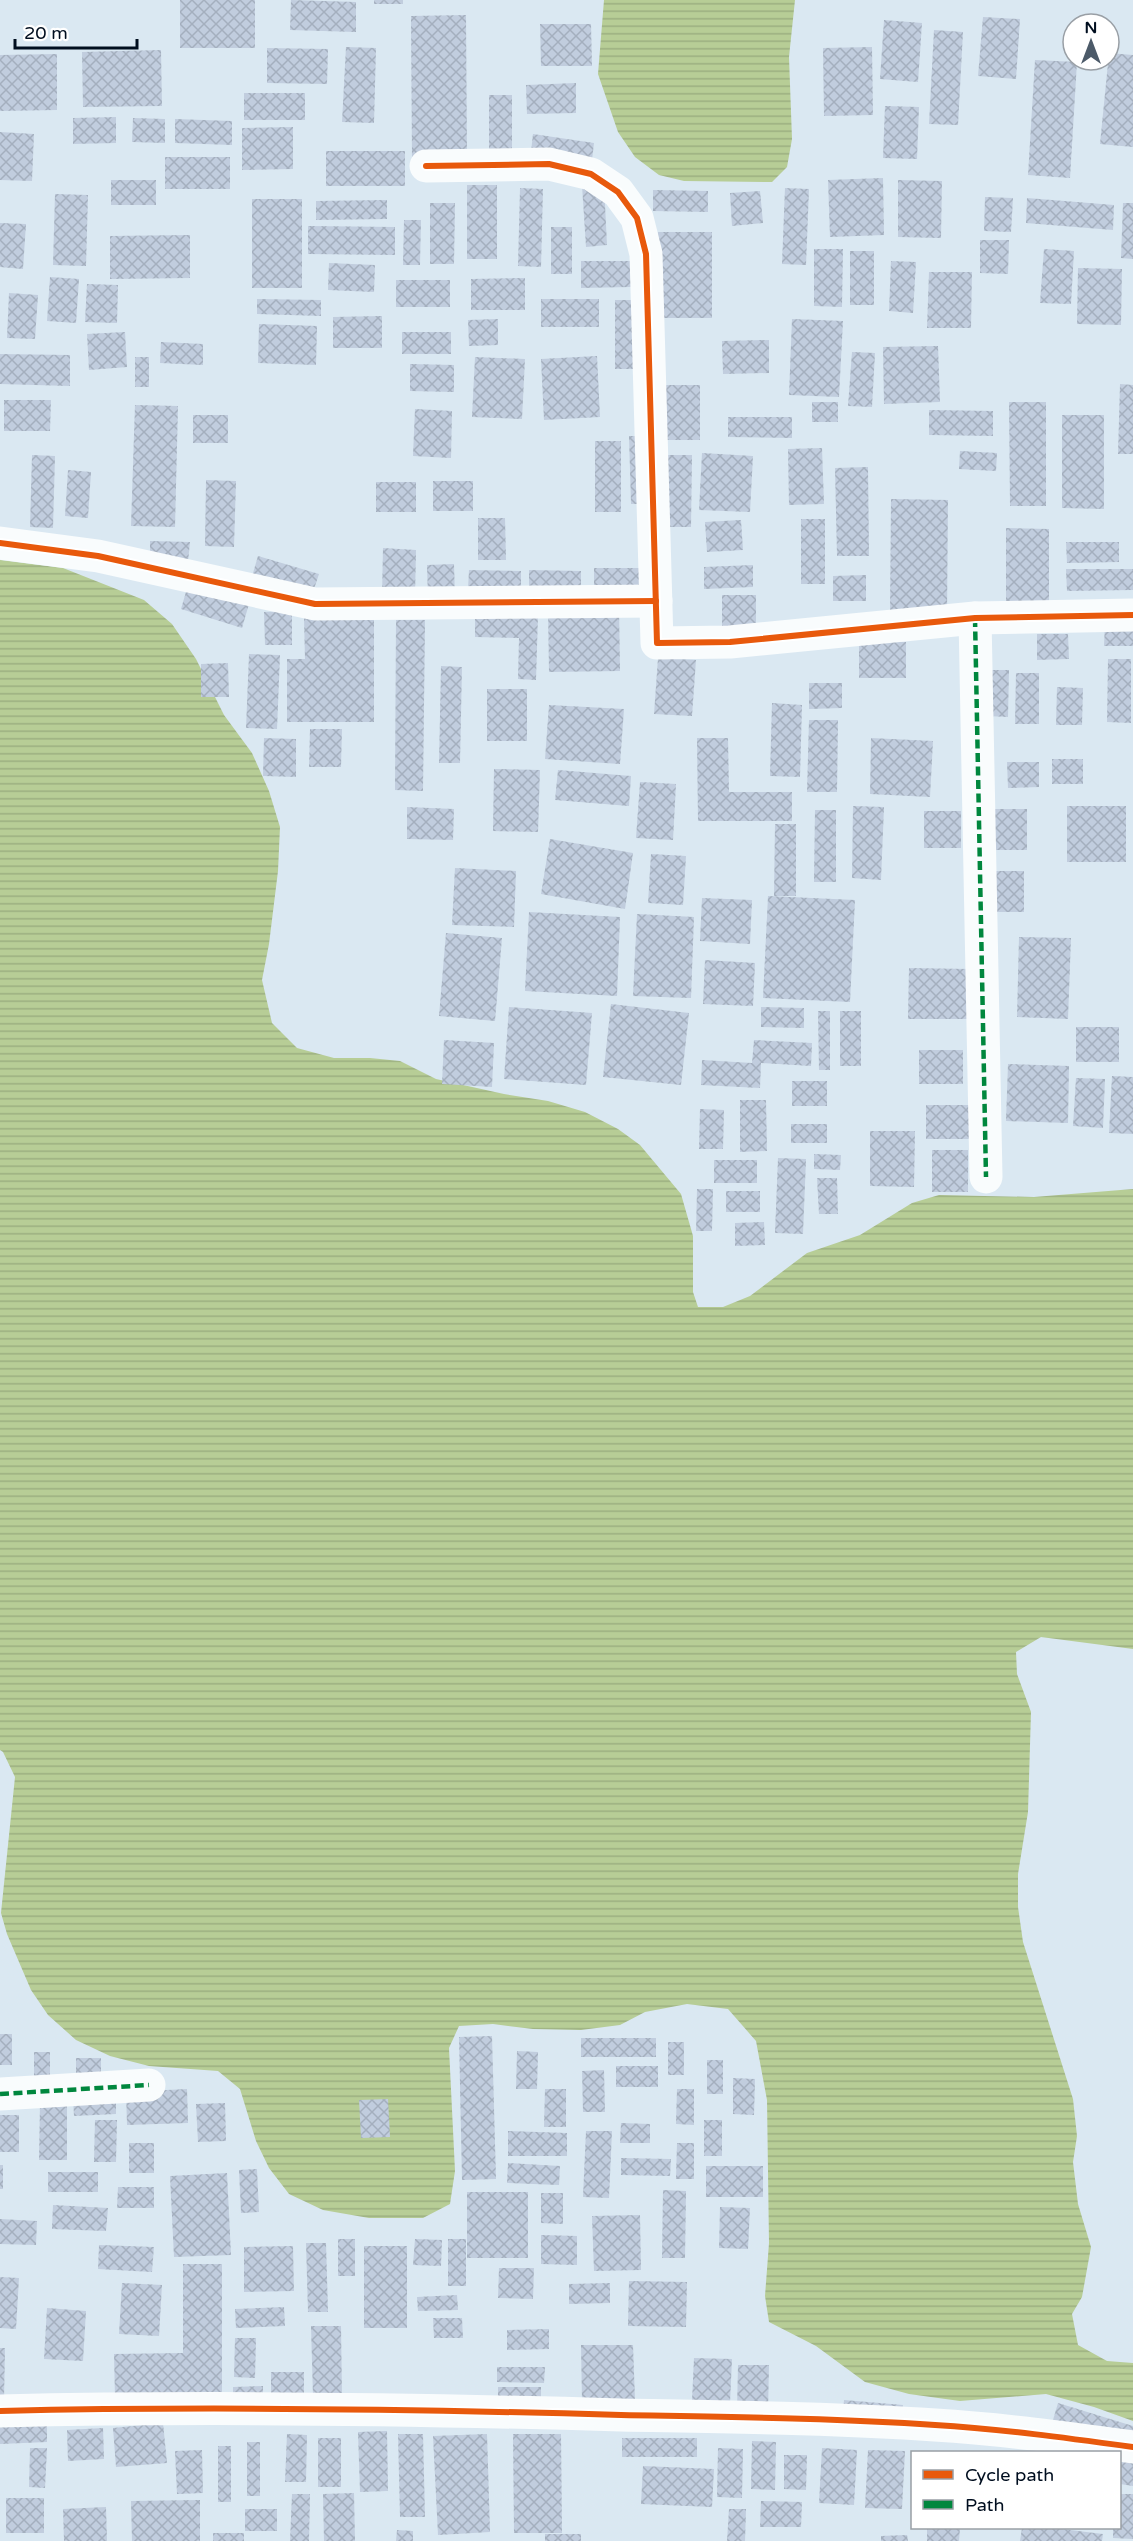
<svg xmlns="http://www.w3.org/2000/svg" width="1133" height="2541" font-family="'Varela Round',sans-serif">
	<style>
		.water { fill: url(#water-rules) }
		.building { fill: url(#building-cross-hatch) }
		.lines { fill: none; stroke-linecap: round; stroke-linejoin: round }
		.street { stroke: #f9fcfd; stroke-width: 33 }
		.quiet { stroke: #00873e; stroke-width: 4.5; stroke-dasharray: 9 4.5; stroke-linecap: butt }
		.cycleway-casing { stroke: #fff; stroke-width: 10 }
		.cycleway { stroke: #e8590c; stroke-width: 6 }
	</style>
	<defs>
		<pattern id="water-rules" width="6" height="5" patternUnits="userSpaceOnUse" patternTransform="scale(1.5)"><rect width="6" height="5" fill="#b7cd96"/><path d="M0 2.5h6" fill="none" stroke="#9caf81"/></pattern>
		<pattern id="building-cross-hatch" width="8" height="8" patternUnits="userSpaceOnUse" patternTransform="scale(1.5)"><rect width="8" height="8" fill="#c1cdde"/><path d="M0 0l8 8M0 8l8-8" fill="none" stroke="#a4afbe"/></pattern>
	</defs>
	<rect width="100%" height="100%" fill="#dae8f2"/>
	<g class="water">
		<polygon points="604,0 795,0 789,57 792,139 787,167 772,182 684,181 659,175 635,157 618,132 598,74"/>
		<polygon points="0,560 63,568 144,600 172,624 196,659 224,715 252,753 269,791 280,827 278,871 269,944 262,980 272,1023 297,1048 334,1058 370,1058 400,1061 436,1079 504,1094 548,1101 585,1112 618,1129 640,1145 681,1194 693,1236 693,1292 698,1307 723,1307 750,1296 807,1253 860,1235 912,1203 939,1195 1034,1197 1133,1189 1133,1649 1041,1637 1016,1652 1017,1674 1031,1712 1028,1812 1018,1874 1018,1907 1023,1942 1073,2099 1077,2136 1073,2162 1078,2204 1091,2247 1082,2297 1072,2314 1078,2345 1107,2361 1133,2363 1133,2421 1094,2407 1046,2394 960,2401 909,2394 865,2382 816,2346 769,2322 765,2296 769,2243 767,2100 756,2041 728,2009 687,2004 645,2012 620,2025 581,2030 533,2029 493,2024 459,2026 449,2048 455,2171 450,2204 423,2218 369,2218 323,2210 289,2194 269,2168 256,2141 240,2089 218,2071 149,2066 110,2056 76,2040 48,2015 31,1990 7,1934 1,1913 15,1777 3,1752 0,1750"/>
	</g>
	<g class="building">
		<rect x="180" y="0" width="75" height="48"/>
		<polygon points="291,0 356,2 356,32 290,30"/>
		<rect x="374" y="0" width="29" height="4"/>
		<polygon points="466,15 467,160 412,160 411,16"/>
		<polygon points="983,17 1020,19 1016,79 978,76"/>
		<polygon points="884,20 922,23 918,82 880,79"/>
		<polygon points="540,24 591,24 592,66 541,66"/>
		<polygon points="934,30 963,32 958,125 929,124"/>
		<polygon points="346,47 376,48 374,123 342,122"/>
		<polygon points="872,47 873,115 824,116 823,48"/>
		<polygon points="267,48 328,49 327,84 267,83"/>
		<polygon points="161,50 162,106 83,107 82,52"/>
		<polygon points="1109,53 1133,55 1133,147 1100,144"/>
		<polygon points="57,54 57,110 0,111 0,55"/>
		<polygon points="1035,60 1077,62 1070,178 1028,175"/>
		<polygon points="576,83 576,113 527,114 526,85"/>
		<rect x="244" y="93" width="61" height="27"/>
		<rect x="489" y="95" width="23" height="64"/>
		<polygon points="885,106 919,107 917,159 883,158"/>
		<polygon points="116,117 116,143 73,144 73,118"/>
		<polygon points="133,118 165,119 165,143 132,142"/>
		<polygon points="175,119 232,121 232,145 175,143"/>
		<polygon points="293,127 293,169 242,170 242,128"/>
		<polygon points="0,132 34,134 32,181 0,180"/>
		<polygon points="533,134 594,143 592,160 531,152"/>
		<rect x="326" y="151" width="79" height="35"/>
		<rect x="165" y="157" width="65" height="32"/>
		<polygon points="883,178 884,235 830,237 828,180"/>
		<rect x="111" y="180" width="45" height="25"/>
		<polygon points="898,180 942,181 941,238 898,237"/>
		<polygon points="604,184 607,245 586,247 582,185"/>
		<rect x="467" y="185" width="30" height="74"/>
		<polygon points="520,188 543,189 541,267 518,266"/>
		<polygon points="785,188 809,189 806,265 782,264"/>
		<polygon points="653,190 708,191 708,212 653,211"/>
		<polygon points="760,191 763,223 732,226 730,193"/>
		<polygon points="55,194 88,195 86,266 53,265"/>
		<polygon points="985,197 1013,198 1011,232 984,231"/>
		<polygon points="1027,198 1114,205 1113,230 1026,223"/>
		<rect x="252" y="199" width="50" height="89"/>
		<polygon points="387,200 387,219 316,220 316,201"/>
		<polygon points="430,203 455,203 454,264 430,264"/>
		<polygon points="1123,203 1133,203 1133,259 1121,258"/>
		<polygon points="404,220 421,220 420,265 403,265"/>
		<polygon points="0,223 26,224 23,269 0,267"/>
		<polygon points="308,226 395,227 395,255 308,254"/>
		<rect x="551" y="227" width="21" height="47"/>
		<rect x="658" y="232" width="54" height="86"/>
		<polygon points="190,235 190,278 110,279 110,236"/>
		<polygon points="980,240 1009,240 1008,274 980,273"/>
		<polygon points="814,249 843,249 842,307 814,306"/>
		<polygon points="1044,249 1074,251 1071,304 1040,303"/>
		<rect x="850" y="251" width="24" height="54"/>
		<polygon points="581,261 631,261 631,287 581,288"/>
		<polygon points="891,261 916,262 913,313 889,311"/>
		<polygon points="329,263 375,265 374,292 328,290"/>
		<polygon points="1078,268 1122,269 1121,325 1077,324"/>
		<polygon points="929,272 972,272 971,328 927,328"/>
		<polygon points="50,277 79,279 76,323 47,321"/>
		<polygon points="525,278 525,310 471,310 471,279"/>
		<rect x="396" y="280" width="54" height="27"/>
		<polygon points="87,284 118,285 117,323 85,322"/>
		<polygon points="9,293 38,295 35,339 7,338"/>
		<polygon points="257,299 321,300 321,316 257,314"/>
		<rect x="541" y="299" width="58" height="28"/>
		<rect x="615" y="300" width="20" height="69"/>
		<polygon points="382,316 382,348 333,348 333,317"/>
		<polygon points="498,319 498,345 469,346 468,320"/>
		<polygon points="792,319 843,321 839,397 789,395"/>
		<polygon points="259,324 317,326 316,365 258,363"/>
		<polygon points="125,332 127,367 89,370 87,334"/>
		<rect x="402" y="332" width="49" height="22"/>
		<polygon points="769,340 769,373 723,374 722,341"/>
		<polygon points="161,342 203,344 203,365 160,363"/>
		<polygon points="938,346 940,402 884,404 883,347"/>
		<polygon points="852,352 875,353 872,407 848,406"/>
		<polygon points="0,354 70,355 70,386 0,384"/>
		<polygon points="597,356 600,417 544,420 541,359"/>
		<rect x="135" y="357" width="14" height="30"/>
		<polygon points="475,357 525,359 522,419 472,417"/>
		<polygon points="410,364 454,365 454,392 410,391"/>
		<polygon points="1120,384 1133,385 1133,454 1118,454"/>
		<rect x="656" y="385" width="44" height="55"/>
		<polygon points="4,400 51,400 50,431 4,431"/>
		<rect x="812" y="402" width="26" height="20"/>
		<polygon points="1009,402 1046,402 1046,506 1010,506"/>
		<polygon points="135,405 178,406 175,527 131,526"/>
		<polygon points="415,409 452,411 451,458 413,456"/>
		<polygon points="929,410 993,411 993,436 929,435"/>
		<rect x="193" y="415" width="35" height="28"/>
		<polygon points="1062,415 1104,415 1104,509 1062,508"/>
		<polygon points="728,417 792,417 792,438 728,437"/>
		<polygon points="629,436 645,436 646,504 631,504"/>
		<rect x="595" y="441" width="26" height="71"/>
		<polygon points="822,448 824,504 789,505 788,449"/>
		<polygon points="960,451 997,453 996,471 959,469"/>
		<polygon points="702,453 753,456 750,512 699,510"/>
		<polygon points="32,455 55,456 53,528 30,527"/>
		<polygon points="666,455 692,455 691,527 666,527"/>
		<polygon points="868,467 869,556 837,556 835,468"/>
		<polygon points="68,470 91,472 88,518 65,516"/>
		<polygon points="206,480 236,481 234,547 205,546"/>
		<rect x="433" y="481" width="40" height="30"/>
		<rect x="376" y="482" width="40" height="30"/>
		<polygon points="891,499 948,500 947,616 890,616"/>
		<polygon points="478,518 505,518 506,560 478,560"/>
		<rect x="801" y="519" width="24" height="65"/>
		<polygon points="741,520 743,550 707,552 705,522"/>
		<polygon points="1006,528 1049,529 1049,606 1006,606"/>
		<polygon points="150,541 190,542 188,562 150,561"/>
		<polygon points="1066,542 1119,542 1119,562 1067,563"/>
		<polygon points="383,548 416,550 415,597 382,597"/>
		<polygon points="258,556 319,574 311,598 251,580"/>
		<polygon points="454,564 455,598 428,599 427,565"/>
		<polygon points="753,565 753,587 704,589 704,567"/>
		<rect x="594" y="568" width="51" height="23"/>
		<polygon points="1066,569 1133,569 1133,590 1067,591"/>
		<polygon points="469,570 521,571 521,591 468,589"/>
		<polygon points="529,570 581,571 581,594 529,594"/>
		<polygon points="866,575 866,601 833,601 833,576"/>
		<polygon points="188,585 249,604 242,628 181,609"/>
		<rect x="722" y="595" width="34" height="36"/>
		<polygon points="619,608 620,671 549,672 548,609"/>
		<polygon points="292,611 292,645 265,645 264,612"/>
		<polygon points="475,614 538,615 536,680 518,679 519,638 475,637"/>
		<polygon points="374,617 374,722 287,722 287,659 305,659 304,618"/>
		<polygon points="396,620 425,620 423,791 395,790"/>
		<polygon points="1105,622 1133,622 1133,646 1104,646"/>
		<polygon points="1037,634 1068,634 1069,659 1037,660"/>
		<rect x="859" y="642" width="47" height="36"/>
		<polygon points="249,654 280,655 277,729 246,728"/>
		<polygon points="658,658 696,660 692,716 654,714"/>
		<polygon points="1108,659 1131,659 1131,723 1107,722"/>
		<polygon points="228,663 229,697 201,697 201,664"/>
		<polygon points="441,666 462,667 460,763 439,763"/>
		<polygon points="988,670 1009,670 1008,717 987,716"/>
		<polygon points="1016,673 1039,673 1039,724 1015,724"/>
		<polygon points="809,683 842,683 842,708 809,709"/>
		<polygon points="1057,687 1083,688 1082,725 1056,725"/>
		<rect x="487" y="689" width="40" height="52"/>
		<polygon points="772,703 802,705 800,777 770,776"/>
		<polygon points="549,705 624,709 620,764 545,759"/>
		<polygon points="809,720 838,720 837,792 807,792"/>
		<polygon points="310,729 342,729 341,767 309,767"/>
		<polygon points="264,738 296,739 296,777 263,776"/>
		<polygon points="697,738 728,738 729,792 792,792 792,821 698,821"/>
		<polygon points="871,738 933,741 930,797 870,794"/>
		<rect x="1052" y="759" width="31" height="25"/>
		<polygon points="1007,762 1039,762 1039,787 1008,788"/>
		<polygon points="494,769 540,770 538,832 493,831"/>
		<polygon points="558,770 631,776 629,806 555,800"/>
		<polygon points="640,782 676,784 673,840 636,838"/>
		<polygon points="853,806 884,807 881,880 852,878"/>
		<rect x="1067" y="806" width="59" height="56"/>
		<polygon points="407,807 454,809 453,840 407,839"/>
		<rect x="990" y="809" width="37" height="41"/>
		<polygon points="815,810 836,810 836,882 814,882"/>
		<rect x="924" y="811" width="37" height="37"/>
		<polygon points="775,824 796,824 796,896 774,896"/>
		<polygon points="550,839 633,853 625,909 541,894"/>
		<polygon points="651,854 686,856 683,905 648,903"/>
		<polygon points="455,868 516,871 514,927 452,925"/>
		<rect x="988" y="871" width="36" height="41"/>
		<polygon points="768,896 855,900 850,1002 763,998"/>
		<polygon points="702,898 752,900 750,944 700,941"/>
		<polygon points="529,912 620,917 617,996 525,991"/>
		<polygon points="637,914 694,917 691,998 633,996"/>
		<polygon points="446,933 502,938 495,1021 439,1016"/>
		<polygon points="1019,937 1071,938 1068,1019 1017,1017"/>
		<polygon points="705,960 755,963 753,1006 703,1004"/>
		<polygon points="909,968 970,969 970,1019 908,1019"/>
		<polygon points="611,1004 689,1013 681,1085 603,1077"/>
		<polygon points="509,1007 592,1013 586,1085 504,1079"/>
		<polygon points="761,1007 804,1008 804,1028 761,1027"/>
		<polygon points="818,1011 830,1011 830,1070 819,1070"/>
		<rect x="840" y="1011" width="21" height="55"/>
		<rect x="1076" y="1027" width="43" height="35"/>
		<polygon points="444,1040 494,1043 492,1087 442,1084"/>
		<polygon points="754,1040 812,1043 811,1066 761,1063 760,1088 701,1085 702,1060 752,1063"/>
		<rect x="919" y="1050" width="44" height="34"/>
		<polygon points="1008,1064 1069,1066 1068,1123 1006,1121"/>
		<polygon points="1112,1076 1133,1077 1133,1134 1109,1133"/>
		<polygon points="1076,1078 1105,1079 1103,1128 1073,1126"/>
		<rect x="792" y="1081" width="35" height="25"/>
		<polygon points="740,1100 766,1100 767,1151 740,1152"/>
		<rect x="926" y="1105" width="43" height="34"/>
		<polygon points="700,1109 724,1110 723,1149 699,1149"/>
		<rect x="791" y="1124" width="36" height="19"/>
		<polygon points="870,1131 915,1131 914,1187 870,1186"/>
		<rect x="932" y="1150" width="36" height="42"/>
		<polygon points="814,1154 841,1155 840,1170 814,1169"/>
		<polygon points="778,1158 806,1159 803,1234 775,1233"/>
		<rect x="714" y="1160" width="43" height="23"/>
		<polygon points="817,1178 837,1178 838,1214 819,1214"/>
		<polygon points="697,1189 713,1189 712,1231 696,1231"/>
		<rect x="726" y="1191" width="34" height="21"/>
		<polygon points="764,1222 765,1245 735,1246 735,1223"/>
		<rect x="0" y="2034" width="12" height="31"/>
		<polygon points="492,2036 496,2179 462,2180 459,2037"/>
		<rect x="581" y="2038" width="75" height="19"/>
		<rect x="668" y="2042" width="16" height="33"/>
		<polygon points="517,2051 538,2052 537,2089 516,2089"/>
		<polygon points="34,2052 50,2052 50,2081 34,2080"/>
		<rect x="76" y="2058" width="25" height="24"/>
		<rect x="707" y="2060" width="16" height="34"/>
		<rect x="616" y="2066" width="42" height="21"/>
		<polygon points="604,2070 605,2112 583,2112 582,2071"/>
		<polygon points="733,2078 755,2079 754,2115 733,2114"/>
		<polygon points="187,2089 188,2123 127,2125 126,2092"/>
		<polygon points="545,2089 566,2089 566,2127 544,2127"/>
		<polygon points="677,2089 694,2089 694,2125 676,2124"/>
		<polygon points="116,2096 116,2114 74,2116 73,2097"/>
		<polygon points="388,2099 390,2137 361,2138 359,2100"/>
		<polygon points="40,2103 67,2103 67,2160 39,2160"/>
		<polygon points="225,2103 226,2141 198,2142 196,2104"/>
		<rect x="0" y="2115" width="19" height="37"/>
		<polygon points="95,2120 117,2120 116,2162 94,2162"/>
		<rect x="704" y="2120" width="18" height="36"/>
		<polygon points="621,2123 650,2124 650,2143 620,2143"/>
		<polygon points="508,2131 567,2133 567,2156 508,2156"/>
		<polygon points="586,2131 612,2131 609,2198 583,2197"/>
		<rect x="129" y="2143" width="25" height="30"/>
		<polygon points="677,2143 694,2143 694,2179 676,2179"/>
		<polygon points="621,2158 671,2159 670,2176 621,2175"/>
		<polygon points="508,2163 560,2166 559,2185 507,2183"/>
		<rect x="0" y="2165" width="3" height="24"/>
		<rect x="706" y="2166" width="57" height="31"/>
		<polygon points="257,2169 259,2212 241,2213 239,2170"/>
		<rect x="48" y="2172" width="50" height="20"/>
		<polygon points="227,2173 231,2255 174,2257 170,2176"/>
		<polygon points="118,2187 154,2187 154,2208 117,2208"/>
		<polygon points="663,2190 686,2191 685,2258 662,2258"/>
		<rect x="467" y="2192" width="61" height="66"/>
		<polygon points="541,2193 563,2193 563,2224 541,2223"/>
		<polygon points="53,2205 108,2208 106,2231 52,2229"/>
		<polygon points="720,2207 750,2208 748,2249 719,2248"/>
		<polygon points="640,2215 641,2270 594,2271 592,2216"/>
		<polygon points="0,2219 37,2221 36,2245 0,2244"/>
		<polygon points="541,2235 577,2236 577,2265 541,2264"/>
		<rect x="338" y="2239" width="17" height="37"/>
		<polygon points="415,2239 442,2240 441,2266 413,2265"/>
		<rect x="448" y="2239" width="18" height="47"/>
		<polygon points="306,2243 326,2243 328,2312 308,2312"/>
		<polygon points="99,2245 154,2247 152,2272 98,2269"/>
		<polygon points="293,2246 294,2291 244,2292 244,2247"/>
		<rect x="364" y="2246" width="43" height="82"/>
		<polygon points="183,2264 222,2264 222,2398 115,2398 114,2354 183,2353"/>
		<polygon points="499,2268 534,2268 533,2299 498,2298"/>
		<polygon points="0,2277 19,2278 16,2329 0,2328"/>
		<polygon points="629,2281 687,2282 686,2327 628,2326"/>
		<polygon points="122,2283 162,2285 159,2336 119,2334"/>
		<polygon points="610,2283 610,2303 569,2304 569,2284"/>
		<polygon points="457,2295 458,2310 418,2311 417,2297"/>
		<polygon points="284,2307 285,2326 236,2328 235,2309"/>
		<polygon points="47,2308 86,2311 83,2361 44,2359"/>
		<polygon points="433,2318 462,2318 463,2338 434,2338"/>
		<polygon points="311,2326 341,2326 342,2396 313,2397"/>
		<polygon points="549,2329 549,2349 507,2350 507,2330"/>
		<polygon points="235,2338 256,2338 255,2378 234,2377"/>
		<polygon points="581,2345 633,2345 635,2400 582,2401"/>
		<polygon points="0,2348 5,2348 4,2400 0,2400"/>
		<polygon points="694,2358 732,2359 730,2403 692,2401"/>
		<polygon points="738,2365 769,2365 768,2411 737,2411"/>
		<polygon points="497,2367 545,2367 544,2383 497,2382"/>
		<rect x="271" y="2372" width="33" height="22"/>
		<polygon points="263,2386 263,2405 233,2405 233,2387"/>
		<rect x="498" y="2387" width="43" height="16"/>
		<polygon points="844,2400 903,2405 901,2420 843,2415"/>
		<polygon points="1058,2403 1133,2426 1133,2433 1053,2420"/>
		<polygon points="47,2423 47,2442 0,2444 0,2425"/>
		<polygon points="163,2423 167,2463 116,2467 113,2428"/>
		<polygon points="103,2428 104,2459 68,2461 67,2430"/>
		<polygon points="387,2431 388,2491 360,2492 358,2432"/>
		<polygon points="287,2434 307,2435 306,2482 285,2482"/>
		<polygon points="398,2434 423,2434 425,2517 400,2517"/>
		<polygon points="487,2434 490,2532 438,2535 433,2436"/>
		<polygon points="513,2434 561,2434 562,2533 514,2533"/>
		<rect x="318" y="2438" width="23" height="49"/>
		<rect x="622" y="2438" width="75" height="19"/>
		<polygon points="752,2441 776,2442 775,2490 751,2489"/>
		<rect x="247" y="2442" width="13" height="54"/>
		<rect x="218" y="2446" width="13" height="56"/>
		<polygon points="30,2448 47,2448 45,2488 29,2487"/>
		<polygon points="718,2448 743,2449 742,2498 717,2497"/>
		<polygon points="822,2448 857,2450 854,2505 819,2503"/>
		<polygon points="202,2450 203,2493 177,2494 175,2451"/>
		<polygon points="868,2450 905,2451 902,2509 865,2508"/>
		<polygon points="784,2455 807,2455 806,2490 784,2489"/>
		<polygon points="1120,2460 1133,2462 1133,2486 1120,2484"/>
		<polygon points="643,2466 714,2469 712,2507 641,2504"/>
		<polygon points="354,2493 355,2541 324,2541 323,2494"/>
		<polygon points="292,2494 310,2494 309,2541 290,2541"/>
		<polygon points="1120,2494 1133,2494 1133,2539 1113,2538 1113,2528 1120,2528"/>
		<rect x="6" y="2498" width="38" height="35"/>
		<polygon points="200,2500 200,2541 132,2541 131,2501"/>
		<polygon points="761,2501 802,2502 801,2527 760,2527"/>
		<polygon points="106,2507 107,2541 64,2541 63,2509"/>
		<rect x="245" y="2509" width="32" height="22"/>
		<polygon points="729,2509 746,2509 745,2541 727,2541"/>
		<polygon points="927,2528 960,2528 959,2541 927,2541"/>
		<polygon points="1022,2528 1053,2528 1103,2534 1102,2541 1020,2541"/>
		<polygon points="397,2530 413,2531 413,2541 396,2541"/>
		<rect x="213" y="2533" width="31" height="8"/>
		<rect x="545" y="2534" width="36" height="7"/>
		<polygon points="907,2535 908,2541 881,2541 881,2536"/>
	</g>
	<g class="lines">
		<g class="street">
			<polyline points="426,166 549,164 591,174 618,192 637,218 646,254 657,643 730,642 975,618 1133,615"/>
			<polyline points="0,543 98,556 315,604 656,601"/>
			<polyline points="975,618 986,1177"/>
			<polyline points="0,2094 149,2085"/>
			<path d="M0 2411C207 2406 414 2409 621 2415 726 2417 831 2418 935 2425 1001 2429 1067 2438 1133 2447"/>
		</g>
		<g class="quiet">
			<polyline points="975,618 986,1177"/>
			<polyline points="0,2094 149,2085"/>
		</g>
		<defs>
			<g id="cycleway">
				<polyline points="426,166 549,164 591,174 618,192 637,218 646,254 657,643 730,642 975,618 1133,615"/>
				<polyline points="0,543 98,556 315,604 656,601"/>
				<path d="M0 2411C207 2406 414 2409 621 2415 726 2417 831 2418 935 2425 1001 2429 1067 2438 1133 2447"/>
			</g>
		</defs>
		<use href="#cycleway" class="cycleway-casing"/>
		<use href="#cycleway" class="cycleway"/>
	</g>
	<rect x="911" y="2451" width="210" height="78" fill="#ffffff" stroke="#999fa5" stroke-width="1.5"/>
	<rect x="923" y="2470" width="30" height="9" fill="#e8590c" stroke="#999fa5" stroke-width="1.5"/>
	<text x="965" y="2481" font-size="18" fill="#000e1f">Cycle path</text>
	<rect x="923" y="2500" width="30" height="9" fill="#00873e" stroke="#999fa5" stroke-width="1.5"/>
	<text x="965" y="2511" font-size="18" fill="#000e1f">Path</text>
	<g transform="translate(1091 42)"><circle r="28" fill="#ffffff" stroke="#999fa5" stroke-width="1.5"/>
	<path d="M0-4.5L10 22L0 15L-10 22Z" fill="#4c5a69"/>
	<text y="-9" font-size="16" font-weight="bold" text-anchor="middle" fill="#000e1f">N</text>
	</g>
	<path d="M15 39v9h122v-9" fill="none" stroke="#000e1f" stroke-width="3"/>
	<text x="24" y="39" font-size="18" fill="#000e1f" stroke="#ffffff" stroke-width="4.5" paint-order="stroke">20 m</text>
</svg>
